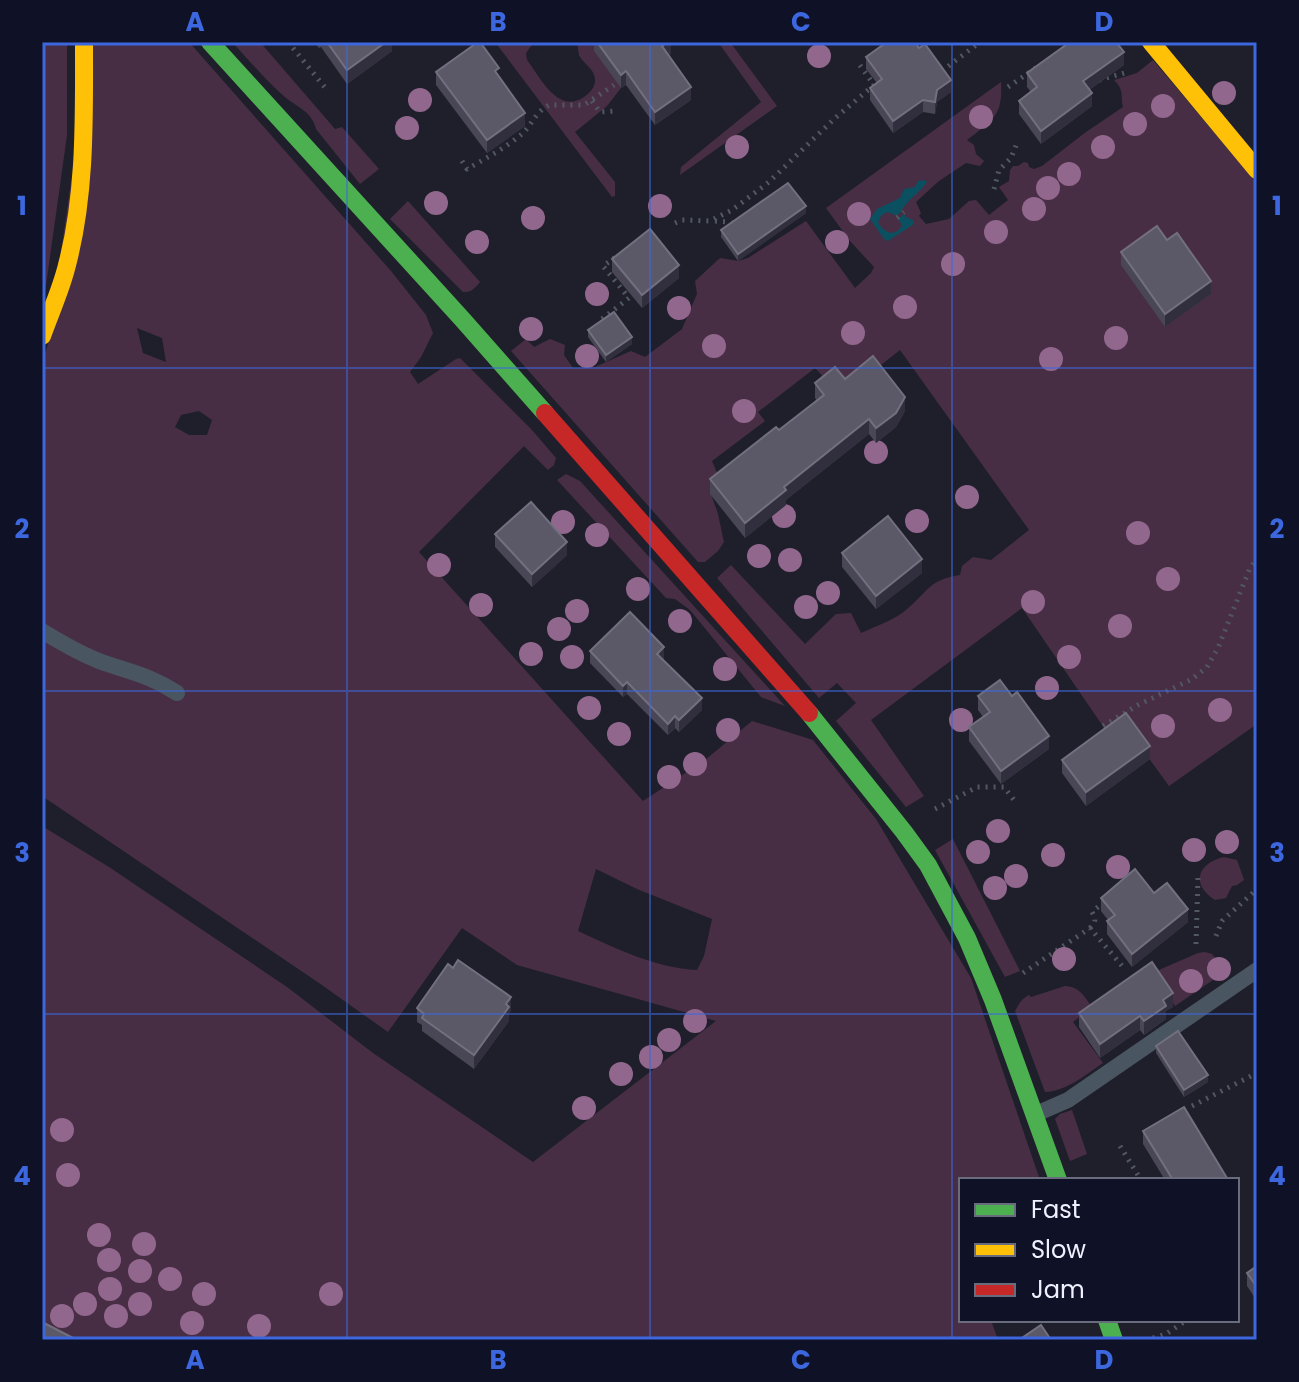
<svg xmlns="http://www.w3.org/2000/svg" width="1299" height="1382" font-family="Poppins,sans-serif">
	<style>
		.green { fill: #482e44; fill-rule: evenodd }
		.water { fill: #0a5060 }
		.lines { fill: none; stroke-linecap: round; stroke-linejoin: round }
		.path { stroke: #515861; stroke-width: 5; stroke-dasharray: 2 6; stroke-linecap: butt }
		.lane { stroke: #495560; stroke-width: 16 }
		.fast { stroke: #4caf50; stroke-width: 18 }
		.slow { stroke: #ffc107; stroke-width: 18 }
		.jam { stroke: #c62828; stroke-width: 18 }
		.tree { fill: #92678e }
		.wall { fill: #494656 }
		.shaded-wall { fill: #312f3d }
		.building { fill: #5b5868; stroke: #72707f; stroke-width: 2 }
		.grid { fill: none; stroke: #3c67de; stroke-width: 2; stroke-opacity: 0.55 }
		.neatline { fill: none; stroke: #3c67de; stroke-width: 3 }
		.grid-label { font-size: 26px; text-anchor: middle; font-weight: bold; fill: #3c67de }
	</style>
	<rect width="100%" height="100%" fill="#1e1f2b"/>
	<g class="green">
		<polygon points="42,42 67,42 67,135 42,314"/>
		<path d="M91 42H189L391 271 426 315 433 333 421 357 410 372 418 384 456 359 460 358 532 430 556 458 554 465 548 470 524 446 419 552 643 801 705 760 752 721 813 740 876 819 971 978 1040 1180H961V1320H991L998 1340H42V826L109 867 287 987 373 1053 533 1162 716 1021 517 965 462 928 388 1032 319 983 42 796V364L48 344ZM137 328 162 338 166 362 143 353ZM199 411 212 420 207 435H189L175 427 181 415ZM596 869 637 889 712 919 704 956 697 970C655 968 615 948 578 931Z"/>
		<path d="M232 42H260L335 129 342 127 379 169 360 184 316 129C312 112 299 108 286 98 268 83 248 59 232 42Z"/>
		<path d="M495 42H534L526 53 527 60C540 77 558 115 584 97 590 93 594 88 595 82 596 69 584 65 579 55 578 51 578 46 577 42H607L621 88 607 106 575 132 615 182V196L612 197Z"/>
		<polygon points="718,42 730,42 777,106 680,175 681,167 761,102"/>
		<path d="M1153 60 1257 183V724L1169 786 1126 727 1111 738 1022 608 871 720 924 796 906 807 836 721 856 703 837 683 819 698 717 578 731 565 805 644 836 614 851 613 861 633C876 626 895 620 907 609 929 591 928 580 960 575L962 566 973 557 991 560 1029 530 900 350 844 394 831 385 815 368 758 412 765 421 712 461 721 482 711 494 718 514 724 542 718 551 705 562H698L511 351 526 339 534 347 550 339 565 345 564 355 573 368 595 367 631 351 645 357 682 329 697 294 695 281 720 258 738 261 748 258 806 221 855 288 871 273 874 267 850 241 826 208 1001 82C1003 116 993 120 967 140L974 145 976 154 984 161 980 166 966 163 939 181 916 202 921 213 919 216 926 224 949 219 969 201 976 200 989 215 1008 200 999 187 1009 181 1010 170 1013 166H1018L1024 162 1028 163 1029 167 1034 169 1042 166 1086 132 1123 107C1120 95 1125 91 1114 80L1137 73Z"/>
		<path d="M408 201 480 282C476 287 471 293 463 292L390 219Z"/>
		<polygon points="566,474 580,481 785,706 761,697 690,610 675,599 666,598 557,480"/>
		<polygon points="953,839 1020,971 1005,977 935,850"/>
		<path d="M1224 857 1237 860 1244 880 1237 885 1232 886 1226 898 1215 900C1190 884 1198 863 1224 857Z"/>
		<polygon points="1205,952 1212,954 1226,971 1175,1006 1152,973 1198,953"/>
		<path d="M1065 986C1080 987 1084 996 1092 1007L1073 1022 1103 1063C1085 1075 1067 1091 1045 1092L1015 1011C1019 1004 1021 999 1029 995L1031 997Z"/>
		<polygon points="1072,1110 1087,1154 1070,1161 1055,1119 1060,1114"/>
	</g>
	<path class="water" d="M924 180 927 182C920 192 909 199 902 209V211L896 216C887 209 882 213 878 222 883 233 896 238 902 225L898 219 904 214 906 217 913 220 914 224 888 241 884 239 870 219 877 209 900 198 904 189 915 187 918 181Z"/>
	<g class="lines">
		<g class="path">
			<polyline points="293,48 327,90"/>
			<polyline points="942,71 980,42"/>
			<polyline points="1099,80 1128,72"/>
			<polyline points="1008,87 1040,65"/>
			<polyline points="592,101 600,112 615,111"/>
			<path d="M462 161 467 169C485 159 507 147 523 133 532 124 536 112 549 105H584L614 85"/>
			<polyline points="994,189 999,170 1011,158 1017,143"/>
			<polyline points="897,218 904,212"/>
			<polyline points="715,221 730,222 734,224"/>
			<polyline points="675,223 682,220 710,221 732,210 769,182 834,119 874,85 859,64"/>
			<polyline points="602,319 629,298 603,266 617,256"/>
			<polyline points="1103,726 1138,705 1192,679 1207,667 1218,648 1250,568 1257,559"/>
			<polyline points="935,809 977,787 1004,787 1014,800"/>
			<path d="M1090 928C1096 923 1096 919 1092 912L1104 902"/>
			<polyline points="1216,936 1222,921 1257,889"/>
			<polyline points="1196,944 1198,877"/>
			<polyline points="1023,973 1090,928 1123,967"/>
			<polyline points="1192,1106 1257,1073"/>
			<polyline points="1120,1146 1141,1180"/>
			<polyline points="1237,1298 1238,1297"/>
			<polyline points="1153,1338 1166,1334 1187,1320"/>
		</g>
		<g class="lane">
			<path d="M42 631C60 642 79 653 99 661 129 672 150 675 177 693"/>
			<polyline points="1036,1114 1068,1100 1257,970"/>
		</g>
		<g class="fast">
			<polyline points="210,42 463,320 545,413"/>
			<polyline points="809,713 904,832 928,865 967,938 993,1000 1058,1180"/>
			<polyline points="1107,1320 1114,1340"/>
		</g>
		<g class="slow">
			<polyline points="1151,42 1257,170"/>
			<path d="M42 336C50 313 61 290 67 265 86 193 84 116 84 42"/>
		</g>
		<polyline class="jam" points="545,413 809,713"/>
	</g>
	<g class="tree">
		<circle cx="819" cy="56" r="12"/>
		<circle cx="1224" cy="93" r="12"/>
		<circle cx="420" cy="100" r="12"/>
		<circle cx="1163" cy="106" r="12"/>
		<circle cx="981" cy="117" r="12"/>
		<circle cx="1135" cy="124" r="12"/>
		<circle cx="407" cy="128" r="12"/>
		<circle cx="737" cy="147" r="12"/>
		<circle cx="1103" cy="147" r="12"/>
		<circle cx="1069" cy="174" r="12"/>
		<circle cx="1048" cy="188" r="12"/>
		<circle cx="436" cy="203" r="12"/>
		<circle cx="660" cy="206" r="12"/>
		<circle cx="1034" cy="209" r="12"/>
		<circle cx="859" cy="214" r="12"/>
		<circle cx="533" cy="218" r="12"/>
		<circle cx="996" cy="232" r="12"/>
		<circle cx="477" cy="242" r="12"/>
		<circle cx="837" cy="242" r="12"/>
		<circle cx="953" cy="264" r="12"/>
		<circle cx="597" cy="294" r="12"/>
		<circle cx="905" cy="307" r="12"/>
		<circle cx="679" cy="308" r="12"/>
		<circle cx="531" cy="329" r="12"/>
		<circle cx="853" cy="333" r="12"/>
		<circle cx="1116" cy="338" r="12"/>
		<circle cx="714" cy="346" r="12"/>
		<circle cx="587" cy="356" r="12"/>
		<circle cx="1051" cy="359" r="12"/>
		<circle cx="744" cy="411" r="12"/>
		<circle cx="876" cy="452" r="12"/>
		<circle cx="967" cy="497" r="12"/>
		<circle cx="784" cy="516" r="12"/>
		<circle cx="917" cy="521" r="12"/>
		<circle cx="563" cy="522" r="12"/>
		<circle cx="1138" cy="533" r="12"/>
		<circle cx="597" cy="535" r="12"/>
		<circle cx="759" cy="556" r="12"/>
		<circle cx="790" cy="560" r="12"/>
		<circle cx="439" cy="565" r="12"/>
		<circle cx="1168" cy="579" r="12"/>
		<circle cx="638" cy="589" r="12"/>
		<circle cx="828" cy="593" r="12"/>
		<circle cx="1033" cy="602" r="12"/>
		<circle cx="481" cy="605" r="12"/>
		<circle cx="806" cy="607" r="12"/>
		<circle cx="577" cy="611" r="12"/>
		<circle cx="680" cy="621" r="12"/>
		<circle cx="1120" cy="626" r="12"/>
		<circle cx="559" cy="629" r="12"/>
		<circle cx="531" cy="654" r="12"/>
		<circle cx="572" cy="657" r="12"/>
		<circle cx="1069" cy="657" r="12"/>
		<circle cx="725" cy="669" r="12"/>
		<circle cx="1047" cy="688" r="12"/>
		<circle cx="589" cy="708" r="12"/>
		<circle cx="1220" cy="710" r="12"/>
		<circle cx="961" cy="720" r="12"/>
		<circle cx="1163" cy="726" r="12"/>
		<circle cx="728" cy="730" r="12"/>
		<circle cx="619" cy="734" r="12"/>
		<circle cx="695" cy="764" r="12"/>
		<circle cx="669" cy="777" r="12"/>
		<circle cx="998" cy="831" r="12"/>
		<circle cx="1227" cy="842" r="12"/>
		<circle cx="1194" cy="850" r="12"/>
		<circle cx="978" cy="852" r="12"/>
		<circle cx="1053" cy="855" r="12"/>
		<circle cx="1118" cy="867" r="12"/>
		<circle cx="1016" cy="876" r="12"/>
		<circle cx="995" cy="888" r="12"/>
		<circle cx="1064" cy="959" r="12"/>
		<circle cx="1219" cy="969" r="12"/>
		<circle cx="1191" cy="981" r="12"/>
		<circle cx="695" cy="1021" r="12"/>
		<circle cx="669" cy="1040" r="12"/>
		<circle cx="651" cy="1057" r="12"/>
		<circle cx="621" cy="1074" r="12"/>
		<circle cx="584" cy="1108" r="12"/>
		<circle cx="62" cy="1130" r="12"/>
		<circle cx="68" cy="1175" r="12"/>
		<circle cx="99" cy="1235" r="12"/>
		<circle cx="144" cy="1244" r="12"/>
		<circle cx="109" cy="1260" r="12"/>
		<circle cx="140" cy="1271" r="12"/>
		<circle cx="170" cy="1279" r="12"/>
		<circle cx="110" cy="1289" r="12"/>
		<circle cx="204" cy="1294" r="12"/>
		<circle cx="331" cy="1294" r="12"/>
		<circle cx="85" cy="1304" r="12"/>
		<circle cx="140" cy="1304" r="12"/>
		<circle cx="62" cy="1316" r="12"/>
		<circle cx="116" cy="1316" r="12"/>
		<circle cx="192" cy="1323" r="12"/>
		<circle cx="259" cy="1326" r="12"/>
	</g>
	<g class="wall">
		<polygon points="314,42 392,42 392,51 347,84 321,47 319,48"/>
		<polygon points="594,42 671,42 671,53 669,55 691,100 655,125 626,85 621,88 594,51"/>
		<polygon points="866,57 951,92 937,102 935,114 923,112 893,133 870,100 870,88 877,83 866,69"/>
		<polygon points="1124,65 1089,90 1092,106 1041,144 1019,114 1019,101 1031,92 1027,87 1027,73"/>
		<polygon points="436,72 499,76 525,126 487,153 436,85"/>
		<polygon points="806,213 738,261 721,237 721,230"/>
		<polygon points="1167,240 1211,294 1165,327 1121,265 1121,252"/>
		<polygon points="612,259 679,278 642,308 612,272"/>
		<polygon points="588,330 632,344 606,362 588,337"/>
		<polygon points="845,379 905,411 896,427 876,443 869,434 786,500 786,505 745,538 710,494 710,479 779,430 817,401 815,398 815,383"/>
		<polygon points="495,534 567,555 532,587 495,547"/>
		<polygon points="842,553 922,573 876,609 842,567"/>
		<polygon points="590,651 664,659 663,660 702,710 679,732 675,728 668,735 627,694 623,697 590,663"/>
		<polygon points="978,696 1012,696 1049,749 1001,784 969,741 969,727 983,717 978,710"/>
		<polygon points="1150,759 1086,806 1062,773 1062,760"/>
		<polygon points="1154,893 1188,922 1132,967 1107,934 1107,921 1108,920 1101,911 1101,898"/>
		<polygon points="1173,1007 1166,1011 1166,1019 1144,1035 1140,1030 1100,1058 1079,1027 1079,1013"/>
		<polygon points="417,1008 511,1011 509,1013 509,1021 474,1069 422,1031 422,1025 417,1022"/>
		<polygon points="1156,1046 1208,1082 1184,1097 1156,1053"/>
		<polygon points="1143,1131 1227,1180 1165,1180 1143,1144"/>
		<polygon points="1257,1266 1257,1301 1247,1286 1247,1273"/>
	</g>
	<g class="shaded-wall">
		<polygon points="386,42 392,42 392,51 347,84 347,70"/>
		<polygon points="668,42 671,42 671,53 662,60 662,46"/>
		<polygon points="1124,52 1124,65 1083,94 1083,81"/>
		<polygon points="626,71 626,85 621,88 621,75"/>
		<polygon points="951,80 951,92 937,102 935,114 935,102 937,90"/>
		<polygon points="691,87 691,100 655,125 655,112"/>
		<polygon points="1092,93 1092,106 1041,144 1041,131"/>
		<polygon points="923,100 923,112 893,133 893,121"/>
		<polygon points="525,113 525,126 487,153 487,140"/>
		<polygon points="806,206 806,213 738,261 738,254"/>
		<polygon points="679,265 679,278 642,308 642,295"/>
		<polygon points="1211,281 1211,294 1165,327 1165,314"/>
		<polygon points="632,337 632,344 606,362 606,355"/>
		<polygon points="905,397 905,411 896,427 876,443 876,428"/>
		<polygon points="869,419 869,434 786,500 786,505 745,538 745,523 784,487"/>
		<polygon points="567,542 567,555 532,587 532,574"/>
		<polygon points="922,559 922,573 876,609 876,596"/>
		<polygon points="664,647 664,659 657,665 657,654"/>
		<polygon points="627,682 627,694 623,697 623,686"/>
		<polygon points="702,698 702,710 679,732 679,720"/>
		<polygon points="675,716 675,728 668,735 668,724"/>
		<polygon points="1049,736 1049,749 1001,784 1001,771"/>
		<polygon points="1150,746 1150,759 1086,806 1086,792"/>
		<polygon points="1188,909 1188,922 1132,967 1132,954"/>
		<polygon points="1173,993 1173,1007 1166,1011 1166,1019 1144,1035 1144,1021 1163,1000"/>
		<polygon points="511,997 511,1011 509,1013 509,1021 474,1069 474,1055"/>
		<polygon points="1140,1016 1140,1030 1100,1058 1100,1044"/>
		<polygon points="1208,1075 1208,1082 1184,1097 1184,1090"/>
	</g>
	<g class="building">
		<polygon points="327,42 386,42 347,70"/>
		<polygon points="478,42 480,42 499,68 495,71 525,113 487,140 436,72"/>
		<polygon points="597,42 668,42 662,46 691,87 655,112 626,71 621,75"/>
		<polygon points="887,42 915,42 919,48 925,44 951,80 937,90 935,102 923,100 893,121 870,88 882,79 866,57"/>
		<polygon points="1070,42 1116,42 1124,52 1083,81 1092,93 1041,131 1019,101 1037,87 1027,73"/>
		<polygon points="788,183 806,206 738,254 721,230"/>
		<polygon points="1157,226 1167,240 1177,233 1211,281 1165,314 1121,252"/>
		<polygon points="650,229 679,265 642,295 612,259"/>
		<polygon points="614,312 632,337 606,355 588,330"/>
		<polygon points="873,356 905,397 896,413 876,428 869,419 784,487 786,490 745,523 710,479 776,427 779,430 824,395 815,383 835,367 845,379"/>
		<polygon points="531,502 567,542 532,574 495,534"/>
		<polygon points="888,516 922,559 876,596 842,553"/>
		<polygon points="630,612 664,647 657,654 702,698 679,720 675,716 668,724 627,682 623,686 590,651"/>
		<polygon points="1000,680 1012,696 1017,692 1049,736 1001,771 969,727 990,712 978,696"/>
		<polygon points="1126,713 1150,746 1086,792 1062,760"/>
		<polygon points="1135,869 1154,893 1167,883 1188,909 1132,954 1107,921 1115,915 1101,898"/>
		<polygon points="458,960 511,997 506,1004 509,1007 474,1055 422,1018 424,1014 417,1008 448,964 453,968"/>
		<polygon points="1152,962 1173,993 1163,1000 1166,1006 1144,1021 1140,1016 1100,1044 1079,1013"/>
		<polygon points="1178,1031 1208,1075 1184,1090 1156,1046"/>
		<polygon points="1184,1107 1227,1178 1225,1180 1173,1180 1143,1131"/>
		<polygon points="1257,1266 1257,1287 1247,1273"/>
		<polygon points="42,1322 77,1340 42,1340"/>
		<polygon points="1041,1325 1051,1340 1019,1340"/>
	</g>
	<path class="grid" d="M347 42V1340M650 42V1340M952 42V1340M42 368H1257M42 691H1257M42 1014H1257"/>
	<rect width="1299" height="1382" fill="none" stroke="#0f1227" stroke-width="88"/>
	<rect x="959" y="1178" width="280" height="144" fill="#0f1227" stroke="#696c7d" stroke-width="2"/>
	<rect x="975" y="1204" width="40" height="12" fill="#4caf50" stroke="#696c7d" stroke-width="2"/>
	<text x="1031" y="1218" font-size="24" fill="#eff2fe">Fast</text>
	<rect x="975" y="1244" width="40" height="12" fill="#ffc107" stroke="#696c7d" stroke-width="2"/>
	<text x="1031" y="1258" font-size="24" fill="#eff2fe">Slow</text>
	<rect x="975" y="1284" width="40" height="12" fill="#c62828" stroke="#696c7d" stroke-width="2"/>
	<text x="1031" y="1298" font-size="24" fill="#eff2fe">Jam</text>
	<rect x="44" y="44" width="1211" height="1294" class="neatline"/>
	<g class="grid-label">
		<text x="195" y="31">A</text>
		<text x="498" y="31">B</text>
		<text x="801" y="31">C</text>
		<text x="1104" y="31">D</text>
		<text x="22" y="215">1</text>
		<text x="1277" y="215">1</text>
		<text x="22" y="538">2</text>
		<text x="1277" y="538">2</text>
		<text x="22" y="862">3</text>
		<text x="1277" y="862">3</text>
		<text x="22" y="1185">4</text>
		<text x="1277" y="1185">4</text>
		<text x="195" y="1369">A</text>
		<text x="498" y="1369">B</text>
		<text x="801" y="1369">C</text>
		<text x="1104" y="1369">D</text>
	</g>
</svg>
